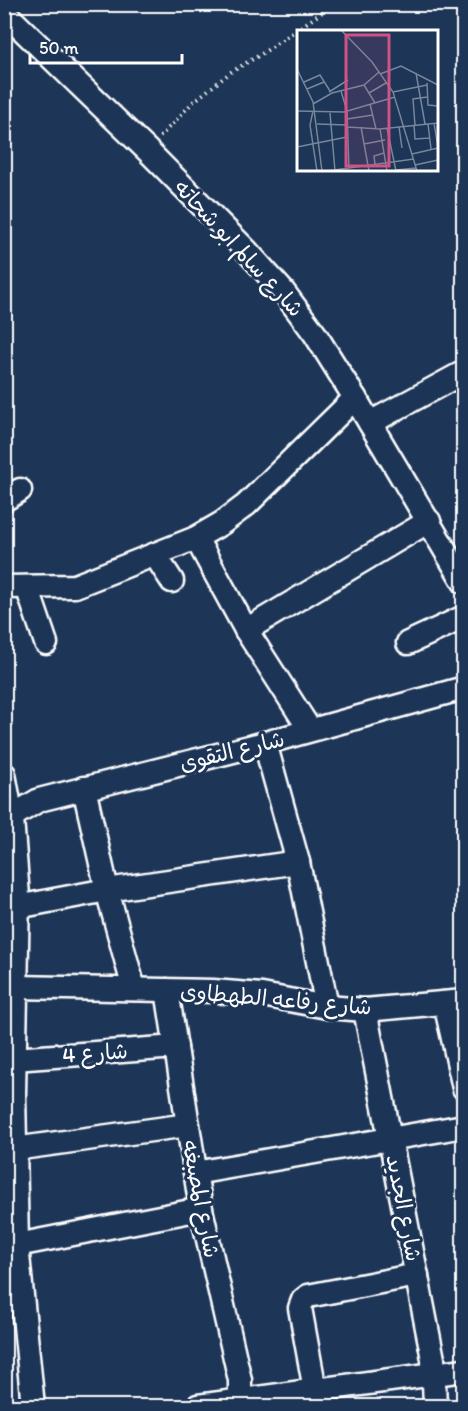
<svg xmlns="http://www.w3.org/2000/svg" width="468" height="1411" font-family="Itim,'Playpen Sans Arabic',sans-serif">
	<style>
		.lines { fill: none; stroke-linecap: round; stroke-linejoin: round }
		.street-casing { stroke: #fff; stroke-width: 27 }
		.path { stroke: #fff; stroke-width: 4; stroke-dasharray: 1.5 4.5; stroke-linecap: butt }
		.street { stroke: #1d3557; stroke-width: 22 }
		.labels { text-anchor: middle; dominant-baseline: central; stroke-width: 6; stroke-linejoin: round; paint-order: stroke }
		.street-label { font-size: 22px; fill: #fff; stroke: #1d3557 }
		.inset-road { fill: none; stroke: #77869a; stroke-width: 1.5 }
		.view { fill: #d15284; fill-opacity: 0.15; stroke: #d15284; stroke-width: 3 }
		.inset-edge { fill: none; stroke: #fff; stroke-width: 3 }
	</style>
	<rect width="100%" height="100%" fill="#1d3557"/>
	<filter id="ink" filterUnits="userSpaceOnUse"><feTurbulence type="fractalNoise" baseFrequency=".0167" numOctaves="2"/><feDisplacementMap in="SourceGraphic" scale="12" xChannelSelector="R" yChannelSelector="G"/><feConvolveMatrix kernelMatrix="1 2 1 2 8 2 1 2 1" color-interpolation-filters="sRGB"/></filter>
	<g filter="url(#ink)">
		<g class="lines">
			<defs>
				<g id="street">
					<polyline points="4,12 147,150 247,251 283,291 315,334 355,398 464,582"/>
					<polyline points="370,423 464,372"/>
					<polyline points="4,500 20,490"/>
					<polyline points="196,538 246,630 310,730"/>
					<polyline points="155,555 172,581"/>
					<polyline points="4,587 75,586 196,538 222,523 246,505 355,398"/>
					<polyline points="27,587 46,643"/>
					<polyline points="246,630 429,521"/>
					<polyline points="408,643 464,617"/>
					<polyline points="265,743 298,862 327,1007"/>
					<polyline points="4,774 12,818 18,896 14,1093 17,1245 33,1406"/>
					<polyline points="84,788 107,890 134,989"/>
					<polyline points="4,821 39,800 265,743 464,688"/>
					<polyline points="17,907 107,890 298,862"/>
					<polyline points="16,987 213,991 262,995 327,1007 365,1010 464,1001"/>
					<polyline points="167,990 201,1209 240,1380 240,1406"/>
					<polyline points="445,1003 464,1088"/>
					<polyline points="365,1010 433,1359 435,1406"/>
					<polyline points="14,1059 176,1047"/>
					<polyline points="14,1149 188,1125"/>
					<polyline points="195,1173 464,1126"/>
					<polyline points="17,1245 201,1209"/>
					<polyline points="315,1390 300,1308 303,1300 308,1296 417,1275"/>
					<polyline points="198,1406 464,1370"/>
				</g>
			</defs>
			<use href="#street" class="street-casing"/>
			<polyline class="path" points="160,137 193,102 231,72 263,53 334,4"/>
			<use href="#street" class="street"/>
		</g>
	</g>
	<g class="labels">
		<g class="street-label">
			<text transform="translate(239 248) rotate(47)">شارع سالم ابو شحاته</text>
			<text transform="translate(232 751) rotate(-14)">شارع التقوى</text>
			<text transform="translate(276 999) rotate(5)">شارع رفاعه الطهطاوى</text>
			<text transform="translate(95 1053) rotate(-4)">شارع 4</text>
			<text transform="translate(201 1199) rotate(79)">شارع المصبغه</text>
			<text transform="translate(404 1208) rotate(79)">شارع الجديد</text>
		</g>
	</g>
	<g transform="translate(297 30)">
		<rect width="141" height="141" fill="#1d3557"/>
		<path class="inset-road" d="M44 0 75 32 96 62 120 141M0 39 16 72 25 141M119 43 128 94M83 44 104 36 141 55M7 52 23 45 33 61M130 53 131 75 141 76M67 55 78 73M10 59 27 52M44 61 50 81 52 138M32 62 51 50M96 62 130 55M72 63 89 53M16 74 35 63 67 55 82 42M73 74 79 99M0 81 47 82 98 67M16 81 13 95 20 141M33 83 38 141M50 89 76 85M137 93 141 118M20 94 50 95M131 94 134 119M117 95 118 109 133 108M118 95 116 69 130 67M50 97 83 99 141 93M64 97 72 141M102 97 105 118M90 98 99 141M83 99 90 141M67 114 88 110M0 117 50 107M115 124 141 118M78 134 77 126 87 123M118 135 141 130M99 140 119 138M30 141 117 129"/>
		<path class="view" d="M49 5H92V136H49Z"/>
		<rect width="141" height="141" class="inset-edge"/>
	</g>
	<rect width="468" height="1411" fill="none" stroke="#1d3557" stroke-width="24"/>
	<rect x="12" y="12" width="444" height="1387" fill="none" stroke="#fff" stroke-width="2" filter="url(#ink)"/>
	<path d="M30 54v9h152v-9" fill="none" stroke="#ffffff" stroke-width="3"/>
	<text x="39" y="54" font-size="18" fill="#ffffff" stroke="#1d3557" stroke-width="4.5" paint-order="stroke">50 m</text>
</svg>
